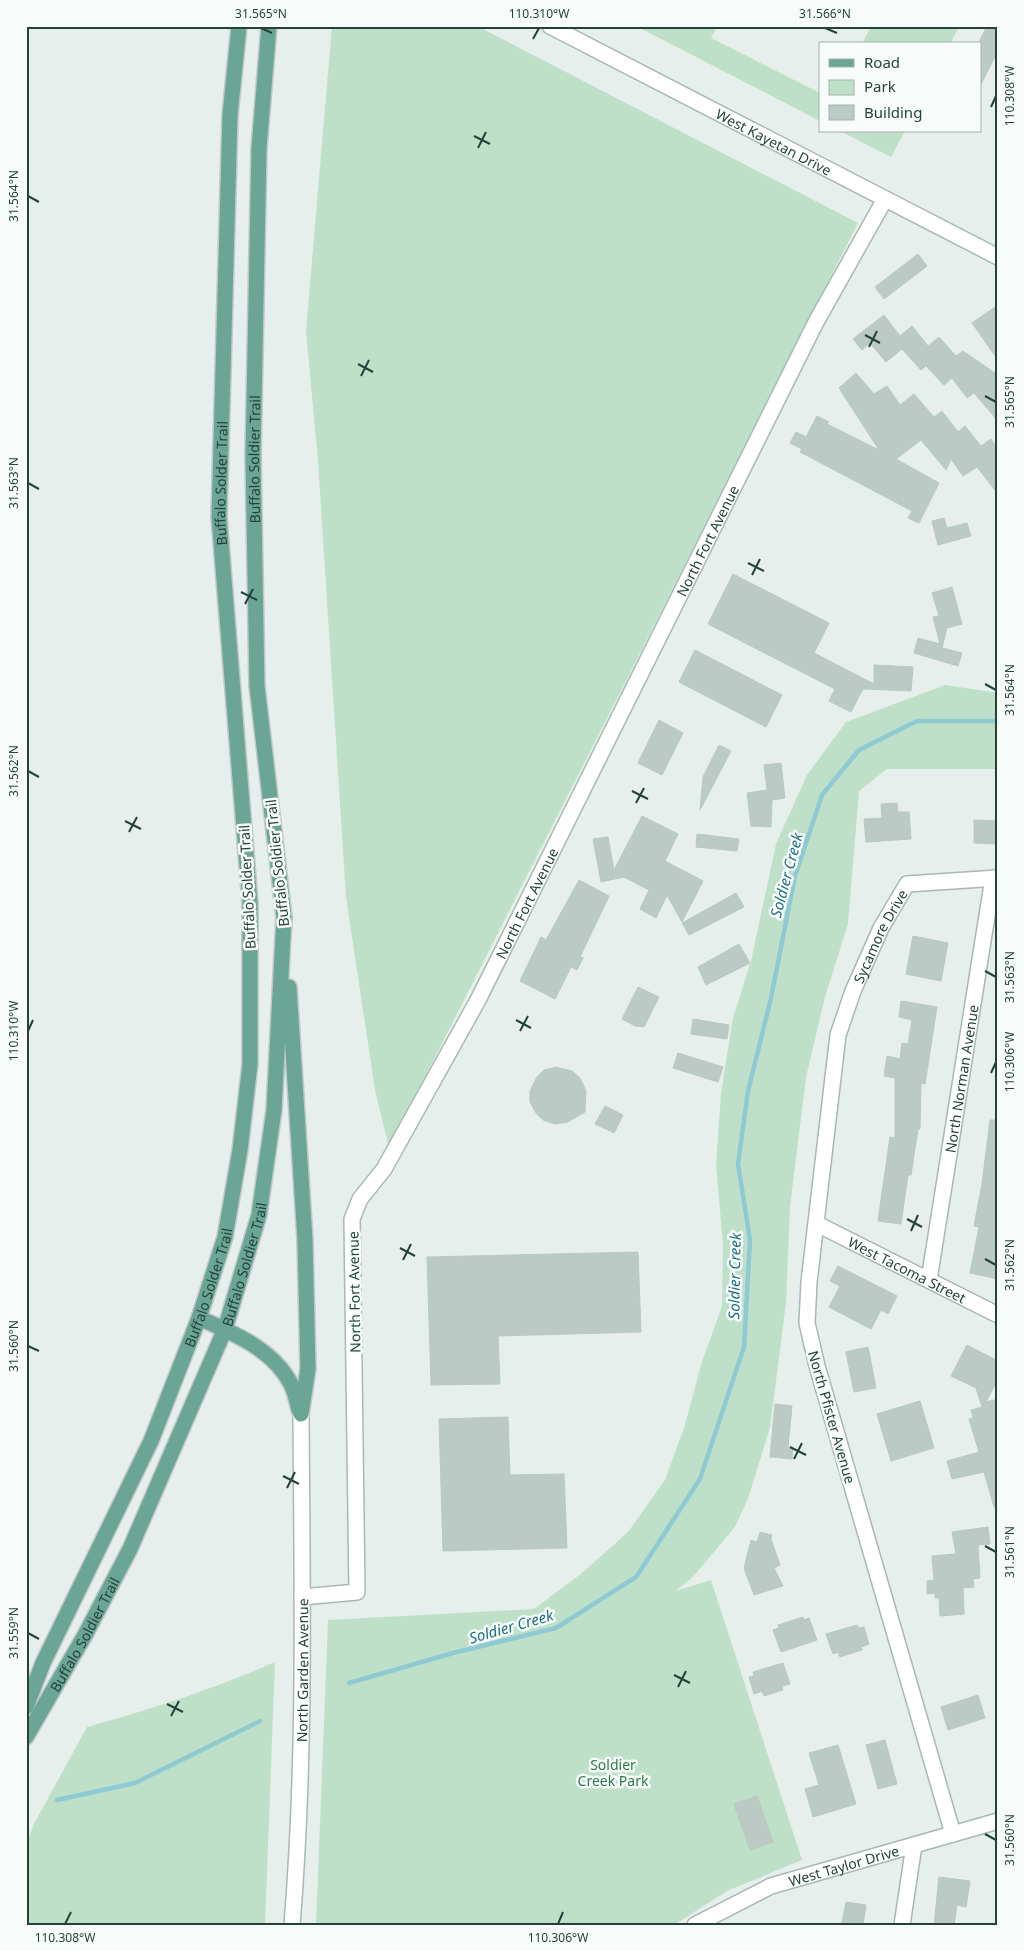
<svg xmlns="http://www.w3.org/2000/svg" width="1024" height="1951" font-family="'Noto Sans',sans-serif">
	<style>
		.green { fill: #bfe0c8 }
		.lines { fill: none; stroke-linecap: round; stroke-linejoin: round }
		.stream { stroke: #8ec9d4; stroke-width: 4.5 }
		.building { fill: #bbcac4; stroke: #b8c9c2 }
		.minor-casing { stroke: #a8b8b2; stroke-width: 18 }
		.major-casing { stroke: #c2cac8; stroke-width: 18 }
		.minor { stroke: #fff; stroke-width: 15 }
		.major { stroke: #6aa596; stroke-width: 15 }
		.ticks { fill: none; stroke: #24423a; stroke-width: 2 }
		.labels { text-anchor: middle; dominant-baseline: central; stroke-width: 5; stroke-linejoin: round; paint-order: stroke }
		.street-label { font-size: 14px; fill: #24423a; stroke: #f7fbf9 }
		.park-label { font-size: 14px; fill: #2d7a4b; stroke: #f7fbf9 }
		.water-label { font-size: 15px; font-style: italic; fill: #1c6f80; stroke: #f7fbf9 }
		.neatline { fill: none; stroke: #24423a; stroke-width: 2 }
		.ticks-label { font-size: 12px; text-anchor: middle; fill: #24423a }
	</style>
	<rect width="100%" height="100%" fill="#e6efeb"/>
	<g class="green">
		<polygon points="332,26 477,26 858,223 389,1148 375,1090 346,897 318,461 306,331"/>
		<polygon points="636,26 717,26 711,38 820,93 820,121"/>
		<polygon points="871,26 959,26 950,44 862,44"/>
		<polygon points="840,131 905,131 891,157"/>
		<polygon points="945,685 998,693 998,769 887,769 859,791 848,924 825,997 806,1077 790,1207 786,1303 770,1427 749,1496 735,1527 692,1578 675,1591 711,1580 802,1860 727,1891 674,1925 316,1925 328,1620 534,1609 582,1573 628,1532 665,1480 684,1428 702,1362 722,1306 723,1245 716,1164 721,1093 733,1018 751,961 776,844 807,775 846,722"/>
		<path d="M275 1662 265 1925H26V1844L35 1822 87 1727C151 1709 214 1689 275 1662Z"/>
	</g>
	<g class="lines">
		<g class="stream">
			<polyline points="349,1683 453,1653 556,1628 636,1577 700,1479 744,1347 750,1240 738,1164 748,1091 771,998 795,876 822,795 859,750 917,721 998,721"/>
			<polyline points="57,1800 135,1783 260,1721"/>
		</g>
	</g>
	<g class="building">
		<polygon points="987,26 998,26 998,51 980,86 980,40"/>
		<polygon points="918,254 927,266 884,299 875,287"/>
		<polygon points="998,305 998,360 972,323"/>
		<polygon points="884,315 900,336 912,326 928,346 939,337 956,356 963,351 998,375 998,421 974,393 967,398 952,378 944,385 926,366 921,370 902,349 886,362 870,343 862,350 853,339"/>
		<polygon points="856,373 874,394 887,386 900,405 914,394 934,417 942,411 958,432 965,426 981,446 991,439 998,450 998,494 977,467 963,476 951,459 946,470 921,440 896,459 939,483 919,523 908,518 912,511 800,452 802,449 790,443 796,432 806,437 817,416 829,422 827,424 879,450 839,388"/>
		<polygon points="944,518 947,528 967,523 971,536 938,545 932,521"/>
		<polygon points="733,574 829,623 814,653 874,684 874,665 913,667 911,691 863,689 851,712 829,701 835,689 708,624"/>
		<polygon points="952,587 962,624 947,628 942,648 962,653 958,666 914,653 918,638 940,644 933,617 939,616 932,593"/>
		<polygon points="695,650 782,695 766,727 679,682"/>
		<polygon points="659,720 683,733 662,775 638,763"/>
		<polygon points="719,745 731,751 700,810 703,777"/>
		<polygon points="781,763 785,798 772,800 771,827 751,826 747,793 767,790 764,765"/>
		<polygon points="897,803 898,812 909,812 911,839 866,842 864,819 882,818 881,804"/>
		<polygon points="642,816 678,834 665,861 703,881 682,922 667,895 656,918 640,909 649,890 624,877 601,882 593,839 608,837 614,870"/>
		<polygon points="974,820 998,821 998,844 974,843"/>
		<polygon points="697,834 739,839 737,851 696,847"/>
		<polygon points="579,880 609,896 580,957 583,958 577,970 571,967 555,999 520,981 541,937 546,940"/>
		<polygon points="736,893 744,907 689,935 682,923"/>
		<polygon points="913,936 948,943 941,981 906,974"/>
		<polygon points="739,944 750,963 706,985 698,967"/>
		<polygon points="638,987 659,997 644,1027 635,1026 622,1019"/>
		<polygon points="901,1001 937,1007 925,1084 921,1083 920,1129 918,1129 911,1175 908,1175 901,1224 878,1221 890,1137 895,1138 895,1078 884,1076 887,1056 900,1059 902,1043 908,1044 912,1020 899,1017"/>
		<polygon points="693,1019 729,1025 727,1039 691,1034"/>
		<polygon points="678,1053 723,1067 718,1082 673,1068"/>
		<polygon points="556,1067 572,1071 580,1078 586,1091 585,1112 568,1122 555,1124 543,1120 536,1113 530,1102 530,1091 537,1077 544,1070"/>
		<polygon points="605,1106 623,1115 614,1133 595,1124"/>
		<polygon points="990,1120 998,1120 998,1279 970,1273 979,1227 974,1226 982,1184"/>
		<polygon points="638,1252 641,1332 498,1336 500,1384 431,1385 427,1257"/>
		<polygon points="838,1266 897,1296 888,1314 881,1310 871,1329 829,1307 840,1286 830,1281"/>
		<polygon points="967,1345 998,1361 998,1379 986,1402 998,1399 998,1507 994,1507 984,1472 952,1479 947,1461 979,1452 969,1419 973,1418 971,1410 982,1407 976,1388 951,1376"/>
		<polygon points="868,1347 876,1388 854,1392 846,1352"/>
		<polygon points="920,1401 934,1448 891,1461 877,1414"/>
		<polygon points="775,1404 792,1406 788,1447 793,1448 792,1459 770,1457"/>
		<polygon points="508,1417 510,1475 564,1474 567,1548 443,1551 439,1419"/>
		<polygon points="988,1527 990,1544 978,1545 980,1578 973,1579 974,1587 963,1588 964,1614 940,1616 939,1598 935,1598 935,1593 927,1594 927,1581 934,1580 932,1556 956,1554 952,1532"/>
		<polygon points="760,1532 772,1535 771,1539 780,1565 774,1568 783,1586 754,1595 744,1568 751,1540 757,1542"/>
		<polygon points="803,1617 804,1620 809,1618 817,1640 781,1652 773,1630 779,1628 778,1625"/>
		<polygon points="857,1625 859,1628 864,1627 869,1644 861,1647 862,1650 840,1657 838,1652 833,1654 826,1634"/>
		<polygon points="783,1663 790,1684 782,1686 783,1690 764,1696 762,1691 754,1694 749,1677 754,1676 753,1672"/>
		<polygon points="978,1695 985,1718 948,1730 941,1707"/>
		<polygon points="885,1740 897,1784 878,1789 866,1745"/>
		<polygon points="838,1745 856,1804 813,1817 805,1789 819,1785 809,1753"/>
		<polygon points="757,1796 773,1842 750,1850 734,1804"/>
		<polygon points="939,1877 970,1881 966,1907 957,1905 954,1925 934,1925"/>
		<polygon points="846,1902 866,1905 863,1925 842,1923"/>
	</g>
	<g class="lines">
		<defs>
			<g id="minor">
				<path id="s1" d="M550 26 998 257"/>
				<path id="s2" d="M817 1224 998 1315"/>
				<path id="s3" d="M929 1280 993 878"/>
				<path id="s4" d="M302 1597 357 1592 352 1219 360 1199 384 1169 478 1000 816 322 885 199"/>
				<path id="s5" d="M953 1834 817 1366 807 1323 809 1282 838 1035 853 991 881 928 907 884 998 878"/>
				<path id="s6" d="M292 1925C306 1755 302 1585 301 1414"/>
				<path id="s7" d="M695 1925 771 1886 998 1821"/>
				<polyline points="902,1925 914,1845"/>
			</g>
			<g id="major">
				<polyline points="289,987 305,1240 308,1369 301,1414"/>
				<path d="M199 1318C233 1333 273 1349 291 1384 295 1392 297 1402 299 1410"/>
				<path id="s8" d="M26 1707 43 1663 151 1441 199 1318 225 1237 240 1150 250 1064V903L219 517 230 115 239 26"/>
				<path id="s9" d="M26 1737 85 1635 130 1549 225 1329 259 1215 274 1110 284 917 257 686 253 456 259 148 269 26"/>
			</g>
		</defs>
		<use href="#minor" class="minor-casing"/>
		<use href="#major" class="major-casing"/>
		<use href="#minor" class="minor"/>
		<use href="#major" class="major"/>
	</g>
	<path class="ticks" d="M261 28 272 33M825 28 837 33M533 39 539 28M991 107 996 96M474 136 490 144M478 148 486 132M28 196 39 202M865 335 880 343M869 347 877 331M358 364 373 372M361 376 369 360M985 396 996 402M28 483 39 489M748 563 764 571M752 575 760 559M241 592 257 600M245 604 253 589M985 684 996 690M28 771 39 777M632 791 648 799M636 803 644 788M125 821 141 829M129 832 137 817M985 971 996 977M516 1020 531 1028M28 1031 33 1020M520 1031 528 1016M991 1073 996 1062M907 1219 922 1227M911 1231 918 1215M400 1248 415 1256M985 1259 996 1265M403 1260 411 1244M28 1346 39 1351M790 1447 806 1455M794 1459 802 1443M283 1476 299 1484M287 1488 295 1472M985 1546 996 1552M28 1633 39 1639M674 1675 690 1683M678 1687 686 1671M167 1704 183 1712M171 1716 179 1701M985 1834 996 1840M65 1924 71 1912M558 1924 563 1912"/>
	<g class="labels">
		<g class="street-label">
			<text stroke="none"><textPath href="#s1" startOffset="252">West Kayetan Drive</textPath></text>
			<text stroke="none"><textPath href="#s9" startOffset="1332">Buffalo Soldier Trail</textPath></text>
			<text stroke="none"><textPath href="#s8" startOffset="1268">Buffalo Solder Trail</textPath></text>
			<text stroke="none"><textPath href="#s4" startOffset="1195">North Fort Avenue</textPath></text>
			<text transform="translate(277 863) rotate(-96)">Buffalo Soldier Trail</text>
			<text transform="translate(247 887) rotate(-93)">Buffalo Solder Trail</text>
			<text stroke="none"><textPath href="#s4" startOffset="790">North Fort Avenue</textPath></text>
			<text stroke="none"><textPath href="#s5" startOffset="929">Sycamore Drive</textPath></text>
			<text stroke="none"><textPath href="#s3" startOffset="204">North Norman Avenue</textPath></text>
			<text stroke="none"><textPath href="#s9" startOffset="522">Buffalo Soldier Trail</textPath></text>
			<text stroke="none"><textPath href="#s2" startOffset="101">West Tacoma Street</textPath></text>
			<text stroke="none"><textPath href="#s8" startOffset="458">Buffalo Solder Trail</textPath></text>
			<text transform="translate(354 1292) rotate(-91)">North Fort Avenue</text>
			<text transform="translate(832 1417) rotate(74)">North Pfister Avenue</text>
			<text stroke="none"><textPath href="#s9" startOffset="118">Buffalo Soldier Trail</textPath></text>
			<text stroke="none"><textPath href="#s6" startOffset="255">North Garden Avenue</textPath></text>
			<text stroke="none"><textPath href="#s7" startOffset="161">West Taylor Drive</textPath></text>
		</g>
		<g class="park-label">
			<text x="613" y="1764">Soldier<tspan x="613" dy="16">Creek Park</tspan></text>
		</g>
		<g class="water-label">
			<text transform="translate(786 875) rotate(-75)">Soldier Creek</text>
			<text transform="translate(734 1276) rotate(-89)">Soldier Creek</text>
			<text transform="translate(511 1626) rotate(-16)">Soldier Creek</text>
		</g>
	</g>
	<rect width="1024" height="1951" fill="none" stroke="#f7fbf9" stroke-width="55"/>
	<rect x="819" y="42" width="162" height="90" fill="#f7fbf9" stroke="#a3b1ad"/>
	<rect x="829" y="59" width="25" height="8" fill="#6aa596" stroke="#a3b1ad"/>
	<text x="864" y="68" font-size="15" fill="#24423a">Road</text>
	<rect x="829" y="80" width="25" height="15" fill="#bfe0c8" stroke="#a3b1ad"/>
	<text x="864" y="92" font-size="15" fill="#24423a">Park</text>
	<rect x="829" y="105" width="25" height="15" fill="#bbcac4" stroke="#a3b1ad"/>
	<text x="864" y="118" font-size="15" fill="#24423a">Building</text>
	<rect x="28" y="28" width="968" height="1896" class="neatline"/>
	<g class="ticks-label">
		<text x="261" y="18">31.565°N</text>
		<text x="539" y="18">110.310°W</text>
		<text x="825" y="18">31.566°N</text>
		<text transform="translate(1010 96) rotate(-90)" y="4">110.308°W</text>
		<text transform="translate(14 196) rotate(-90)" y="4">31.564°N</text>
		<text transform="translate(1010 402) rotate(-90)" y="4">31.565°N</text>
		<text transform="translate(14 483) rotate(-90)" y="4">31.563°N</text>
		<text transform="translate(1010 690) rotate(-90)" y="4">31.564°N</text>
		<text transform="translate(14 771) rotate(-90)" y="4">31.562°N</text>
		<text transform="translate(1010 977) rotate(-90)" y="4">31.563°N</text>
		<text transform="translate(14 1031) rotate(-90)" y="4">110.310°W</text>
		<text transform="translate(1010 1062) rotate(-90)" y="4">110.306°W</text>
		<text transform="translate(1010 1265) rotate(-90)" y="4">31.562°N</text>
		<text transform="translate(14 1346) rotate(-90)" y="4">31.560°N</text>
		<text transform="translate(1010 1552) rotate(-90)" y="4">31.561°N</text>
		<text transform="translate(14 1633) rotate(-90)" y="4">31.559°N</text>
		<text transform="translate(1010 1840) rotate(-90)" y="4">31.560°N</text>
		<text x="65" y="1942">110.308°W</text>
		<text x="558" y="1942">110.306°W</text>
	</g>
</svg>
